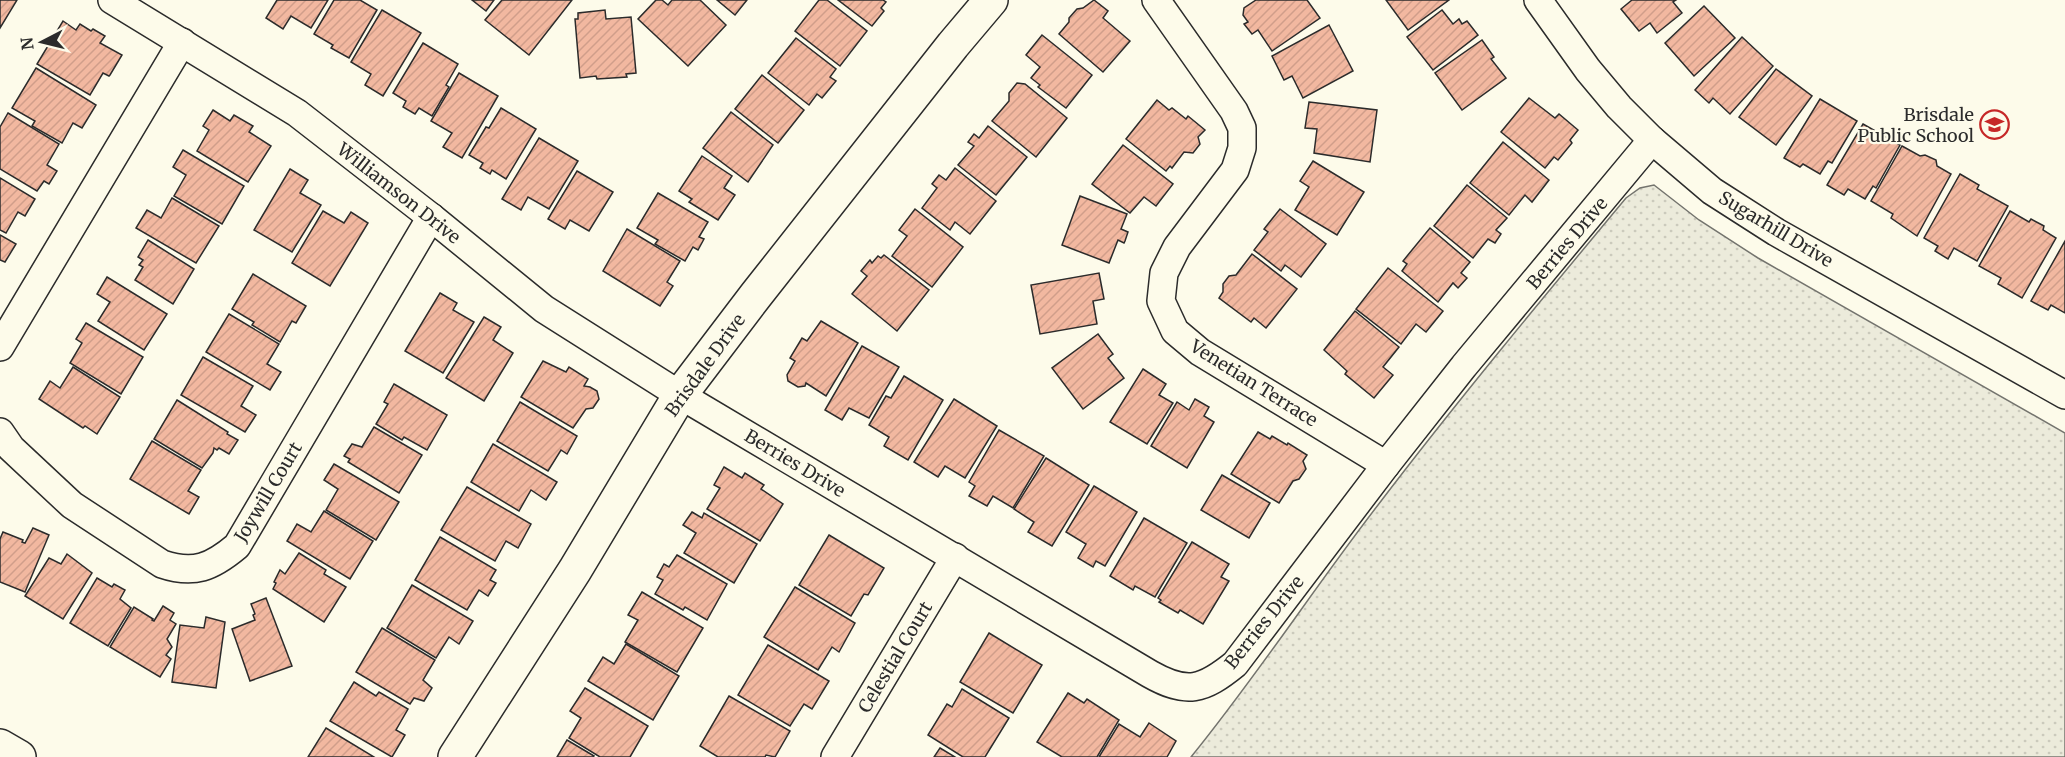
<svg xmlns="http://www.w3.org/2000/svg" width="2065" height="757" font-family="Merriweather,serif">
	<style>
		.park { fill: url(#park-dots); stroke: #74746e; stroke-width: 1.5 }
		.building { fill: url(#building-hatch); stroke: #2b2b2b; stroke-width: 1.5 }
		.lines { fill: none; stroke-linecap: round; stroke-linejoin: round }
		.street-casing { stroke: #2b2b2b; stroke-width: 30 }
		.secondary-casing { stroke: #2b2b2b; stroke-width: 36 }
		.street { stroke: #fdfbea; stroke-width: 27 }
		.secondary { stroke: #fdfbea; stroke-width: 33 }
		.labels { text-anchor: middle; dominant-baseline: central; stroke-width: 4.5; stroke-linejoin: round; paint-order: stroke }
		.poi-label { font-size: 18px; fill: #2b2b2b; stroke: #fdfbea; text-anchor: end }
		.street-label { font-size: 18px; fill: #2b2b2b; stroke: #fdfbea }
	</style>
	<defs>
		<pattern id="park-dots" width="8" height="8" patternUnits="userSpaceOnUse" patternTransform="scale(1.5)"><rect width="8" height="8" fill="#ecebdb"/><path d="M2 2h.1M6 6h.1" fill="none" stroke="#cbcabc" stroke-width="1.8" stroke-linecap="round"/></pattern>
		<pattern id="building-hatch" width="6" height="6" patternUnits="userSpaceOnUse" patternTransform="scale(1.5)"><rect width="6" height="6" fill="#f2b8a0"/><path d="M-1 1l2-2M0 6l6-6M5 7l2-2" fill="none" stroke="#d09e8a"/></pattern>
	</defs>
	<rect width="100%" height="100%" fill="#fdfbea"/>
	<path class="park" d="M1654 185 1699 220 1758 258 2065 433V757H1191C1257 676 1314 588 1378 505 1458 400 1542 299 1626 198L1640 188Z"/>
	<g class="building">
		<polygon points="0,0 17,0 0,28"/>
		<polygon points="277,0 328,0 311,28 291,16 283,29 266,18"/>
		<polygon points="334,0 360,0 377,10 349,58 331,48 333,45 314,34"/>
		<polygon points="472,0 494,0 486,11"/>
		<polygon points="502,0 572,0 529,55 485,20"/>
		<polygon points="656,0 662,0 668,5 672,0 700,0 726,25 688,66 638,19"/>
		<polygon points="717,0 747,0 735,15"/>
		<polygon points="819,0 827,0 867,31 840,66 795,31"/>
		<polygon points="838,0 883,0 886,2 881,8 884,11 872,26"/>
		<polygon points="1094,0 1108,11 1103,18 1130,41 1103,72 1059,34 1069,22 1069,18 1077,9 1083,8"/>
		<polygon points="1256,0 1307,0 1320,18 1272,51 1258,30 1252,34 1244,24 1248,22 1243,15 1244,8"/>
		<polygon points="1386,0 1449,0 1408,30"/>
		<polygon points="1632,0 1676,0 1673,2 1682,13 1657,33 1650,23 1639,31 1621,9"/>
		<polygon points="1704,6 1735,38 1694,76 1665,43"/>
		<polygon points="382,10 421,33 383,96 365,85 371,74 351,62"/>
		<polygon points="605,10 606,19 631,17 636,73 626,74 627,77 597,79 596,76 580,78 575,19 578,19 578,13"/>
		<polygon points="1442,10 1453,24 1459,19 1462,24 1467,21 1478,35 1433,70 1407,37"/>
		<polygon points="63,21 76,30 80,24 91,31 93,29 105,36 100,43 122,55 110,75 109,76 103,73 90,95 37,64"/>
		<polygon points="1329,25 1353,71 1303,98 1292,76 1284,80 1272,56"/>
		<polygon points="1042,35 1092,75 1066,108 1038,87 1040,85 1031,78 1040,67 1026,55"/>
		<polygon points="1742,37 1773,66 1730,114 1713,98 1709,103 1695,90"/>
		<polygon points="796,38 836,69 830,77 836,81 822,98 817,94 809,105 768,73"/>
		<polygon points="1482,40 1494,57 1491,59 1506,78 1462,110 1435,73"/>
		<polygon points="423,43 458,64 446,85 449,87 432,116 419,108 415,114 403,107 406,101 393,93"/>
		<polygon points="36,68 96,105 82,128 73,123 62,143 32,126 35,121 12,108"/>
		<polygon points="1776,69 1812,96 1776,145 1739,117"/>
		<polygon points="459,73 498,96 462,158 443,147 452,133 431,121"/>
		<polygon points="762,75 804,110 778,143 735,109"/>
		<polygon points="1017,83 1025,84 1067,118 1036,157 992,121 1009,101 1009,93"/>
		<polygon points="1529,98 1555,118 1559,114 1578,130 1570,140 1572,143 1558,160 1554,157 1545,168 1501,132"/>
		<polygon points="1820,99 1857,121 1832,163 1828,161 1820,174 1803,164 1800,167 1784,158"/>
		<polygon points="1157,100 1169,110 1172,108 1186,119 1188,116 1205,130 1198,137 1200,144 1193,153 1184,152 1172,168 1170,166 1166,171 1126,139"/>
		<polygon points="1309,102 1377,110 1370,162 1314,153 1317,129 1305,128"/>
		<polygon points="501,108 536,129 506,179 492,170 490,174 480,168 483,163 469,155 486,127 489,128"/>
		<polygon points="213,110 230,121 234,115 253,126 249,132 271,146 248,182 197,151 209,130 203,126"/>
		<polygon points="731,112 773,145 748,182 703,148"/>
		<polygon points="8,113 59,144 47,165 57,171 49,184 44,181 37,191 0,169 0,127"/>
		<polygon points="1863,124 1900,145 1876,188 1873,186 1865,199 1848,189 1844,195 1827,185"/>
		<polygon points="988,126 1027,157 996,195 958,165 974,146 968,142 974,134 979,138"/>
		<polygon points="539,138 578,161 549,209 528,197 521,210 502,199"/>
		<polygon points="1503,142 1549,180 1532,202 1525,195 1509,215 1470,183"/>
		<polygon points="1123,145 1173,184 1156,206 1144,197 1130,213 1092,184"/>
		<polygon points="1902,146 1920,156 1925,155 1936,160 1937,166 1951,174 1917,236 1891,218 1893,214 1871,201"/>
		<polygon points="183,150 244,186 222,224 174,196 186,175 173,167"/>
		<polygon points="702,156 732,176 724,188 735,195 718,220 689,202 692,199 679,191"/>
		<polygon points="1313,161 1364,192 1337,235 1295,210 1309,187 1300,181"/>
		<polygon points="955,168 996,201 970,234 955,222 950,230 922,208 937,188 932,184 939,175 946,180"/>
		<polygon points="290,169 308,180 300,193 321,205 292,252 254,230"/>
		<polygon points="577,171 613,192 589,231 570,220 565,229 548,219"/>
		<polygon points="1960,174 1979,185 1977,189 2008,206 1977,261 1954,248 1948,259 1935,251 1938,246 1924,238"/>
		<polygon points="0,178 35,199 25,216 18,212 6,233 0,230"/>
		<polygon points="1467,185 1507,218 1496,230 1501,234 1495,243 1488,239 1473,258 1434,226"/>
		<polygon points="658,193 708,222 699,237 704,239 698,250 693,247 685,261 655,244 658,240 637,228"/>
		<polygon points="1080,196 1127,214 1121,229 1128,232 1125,241 1124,243 1118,240 1109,263 1062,245"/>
		<polygon points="172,198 219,226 196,263 136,228 147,210 161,218"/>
		<polygon points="915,209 963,247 932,287 892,256 907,236 899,230"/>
		<polygon points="1280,209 1326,244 1301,277 1285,265 1281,271 1254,250 1268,232 1264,229"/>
		<polygon points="323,211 344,223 351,212 368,223 330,286 292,263"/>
		<polygon points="2010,211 2029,222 2031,219 2044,226 2043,230 2056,238 2022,298 1998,284 2001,278 1979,266"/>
		<polygon points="1430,228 1470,262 1461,273 1467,278 1458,288 1453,283 1438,302 1402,271 1407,264 1403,261"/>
		<polygon points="627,229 680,261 667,282 673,286 660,306 603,271"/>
		<polygon points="0,235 16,244 5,262 0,260"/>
		<polygon points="148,240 194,269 173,304 135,280 143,267 139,265 143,260 138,257"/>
		<polygon points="2065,241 2065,313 2051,305 2048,310 2031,301"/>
		<polygon points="1252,254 1297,289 1266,328 1254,318 1251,322 1219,298 1223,292 1223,284 1229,276 1236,275"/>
		<polygon points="884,255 929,290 897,331 852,294 867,276 861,271 870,260 872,263 878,256 881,258"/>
		<polygon points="1388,268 1443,311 1426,332 1416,324 1401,344 1356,309"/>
		<polygon points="1099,273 1104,299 1093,301 1097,324 1040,334 1031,285"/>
		<polygon points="253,274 306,306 296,323 292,321 280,342 252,325 254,322 232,309"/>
		<polygon points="107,277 167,314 144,350 98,321 110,302 97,294"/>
		<polygon points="440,293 457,303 453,310 474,322 443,373 405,351"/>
		<polygon points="1355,311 1399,347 1383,367 1393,375 1374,398 1345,374 1347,371 1324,350"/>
		<polygon points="229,314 279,344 267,364 281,372 270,390 206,352"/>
		<polygon points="484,317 501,327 493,340 513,353 484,401 446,378"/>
		<polygon points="821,321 858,343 826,396 806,383 805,386 798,387 788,381 787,375 795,361 790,358 802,338 807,341"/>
		<polygon points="86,323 143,357 121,394 70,363 82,343 76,339"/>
		<polygon points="1098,334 1113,354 1108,358 1124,378 1083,409 1052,368"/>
		<polygon points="862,346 899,367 869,418 849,408 842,420 825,410"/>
		<polygon points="203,357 253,386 241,406 256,415 245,432 181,395"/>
		<polygon points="543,361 566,372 569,367 588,379 584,386 590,387 597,391 599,399 593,408 586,409 573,428 521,397"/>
		<polygon points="73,367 120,397 97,434 85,426 83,428 39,399 50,381 60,388"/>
		<polygon points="1143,369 1166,384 1159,395 1173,403 1147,444 1110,422"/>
		<polygon points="904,376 943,400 908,460 884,446 889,437 869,425 886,396 891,398"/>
		<polygon points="394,384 447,415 427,450 404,437 402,440 376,424 388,404 384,402"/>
		<polygon points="954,399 997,426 965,478 945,466 938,477 914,462"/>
		<polygon points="1195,399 1209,407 1204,416 1214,422 1187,468 1151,446 1177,402 1189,410"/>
		<polygon points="177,400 228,432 227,434 238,440 229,454 219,448 217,450 214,448 213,453 202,468 154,439"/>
		<polygon points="520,402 577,436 567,454 561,450 548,471 497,441"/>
		<polygon points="374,427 422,455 399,493 348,462 350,459 344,456 352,444 362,447"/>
		<polygon points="999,430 1044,456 1013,508 993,496 987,506 969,496 975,486 969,482"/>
		<polygon points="1258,432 1270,439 1272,436 1287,445 1288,443 1307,455 1303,461 1306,469 1299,479 1293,481 1279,503 1231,474"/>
		<polygon points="152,441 201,470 188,491 199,497 189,514 130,479"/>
		<polygon points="493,444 557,482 546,500 531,490 519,511 471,482"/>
		<polygon points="1046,458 1089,485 1052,546 1028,532 1034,522 1014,509"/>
		<polygon points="334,464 399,502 376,540 326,510 338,489 324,480"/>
		<polygon points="724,467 742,478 745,473 764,485 761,489 783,504 760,541 707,509 720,488 714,485"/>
		<polygon points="1222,475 1270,503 1249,538 1201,510"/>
		<polygon points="1094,486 1137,512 1105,566 1096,561 1093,567 1078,558 1086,544 1066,532"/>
		<polygon points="467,487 531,524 518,548 506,541 495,561 441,530"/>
		<polygon points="324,511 373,541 350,579 287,541 297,524 311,532"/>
		<polygon points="692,512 702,518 704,513 757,544 734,583 684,553 696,533 683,525"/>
		<polygon points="1144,518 1187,543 1155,597 1135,586 1133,590 1110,576"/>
		<polygon points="33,528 49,535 25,592 0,582 0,539 3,532 23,540 22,542 25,543"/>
		<polygon points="829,535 884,568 868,595 864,594 851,616 799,585"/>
		<polygon points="440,537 496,570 490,580 496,583 488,596 479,590 467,610 415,580"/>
		<polygon points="1192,542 1229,564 1221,577 1229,581 1203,624 1180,610 1178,613 1159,602 1161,600 1158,598"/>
		<polygon points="299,553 326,570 324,574 346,587 324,622 273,589 276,583 274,582 280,570 285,574"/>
		<polygon points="67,554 92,573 63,619 25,596 49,558 61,564"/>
		<polygon points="677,555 727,584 707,620 685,607 683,610 655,594 663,580 657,577 664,564 669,567"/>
		<polygon points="97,578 112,587 114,584 125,590 120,599 131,608 108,646 70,623"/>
		<polygon points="412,585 473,621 459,644 449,637 436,658 387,628"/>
		<polygon points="795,587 855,623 839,652 832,647 818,670 764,637"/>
		<polygon points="642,592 703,628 677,672 625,642 638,620 628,615"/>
		<polygon points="266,598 292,666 250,681 232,629 255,620 253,615 255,614 251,604"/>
		<polygon points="163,606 174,613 170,620 176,624 167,639 172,647 166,655 171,659 160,677 110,647 134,607 153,619 152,620 154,621"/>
		<polygon points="206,617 225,622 216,688 172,682 180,625 204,628"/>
		<polygon points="382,628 435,660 423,680 432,688 424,701 414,698 410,704 356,672"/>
		<polygon points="989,633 1042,665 1013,713 960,682"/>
		<polygon points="626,644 679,676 653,720 588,681 603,657 614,664"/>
		<polygon points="768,645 829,681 812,709 804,704 790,726 738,695"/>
		<polygon points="354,682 376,696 379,692 408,709 396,730 405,735 392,757 330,721"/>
		<polygon points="585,688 648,726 630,757 600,757 569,738 581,718 570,711"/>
		<polygon points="962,689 1009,718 985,757 963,757 928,735 947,704 952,707"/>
		<polygon points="1068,693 1084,703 1087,699 1119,720 1097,757 1062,757 1037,742"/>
		<polygon points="729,696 790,731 775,757 766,755 765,757 718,757 700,746"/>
		<polygon points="1149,723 1176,741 1167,757 1099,757 1119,724 1140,737"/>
		<polygon points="326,728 374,757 308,757"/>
		<polygon points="567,740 594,756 593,757 557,757"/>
		<polygon points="940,748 955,757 934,757"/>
	</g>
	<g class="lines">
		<defs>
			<g id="street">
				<path d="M112 0 297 113 431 217 544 309 680 395 1150 674C1187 695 1203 690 1235 664L1386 465 1464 366 1652 140"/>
				<polyline points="1156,0 1234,111 1242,128 1242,148 1235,170 1177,247 1164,273 1161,301 1175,331 1200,352 1386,465"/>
				<polyline points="1538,0 1588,70 1619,107 1652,140 1712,191 1776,232 2065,395"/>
				<polyline points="0,347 182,42"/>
				<path d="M0 432 11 448 72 505 162 564C194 575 212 567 237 546L431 217"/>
				<polyline points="835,757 955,557"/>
			</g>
			<g id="secondary">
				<polyline points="0,746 19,757"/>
				<polyline points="455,757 575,570 680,395 756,295 953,45 991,0"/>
			</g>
		</defs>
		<use href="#street" class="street-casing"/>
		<use href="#secondary" class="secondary-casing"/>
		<use href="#street" class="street"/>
		<use href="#secondary" class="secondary"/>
	</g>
	<defs>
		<symbol id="school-ring" viewBox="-11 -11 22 22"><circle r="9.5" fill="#fdfbea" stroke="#c62828" stroke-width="1.5"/><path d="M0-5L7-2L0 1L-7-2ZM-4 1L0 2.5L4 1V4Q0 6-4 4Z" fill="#c62828"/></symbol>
	</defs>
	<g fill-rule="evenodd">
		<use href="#school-ring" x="1978" y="108" width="33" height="33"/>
	</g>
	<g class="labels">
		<g class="poi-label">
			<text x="1974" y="114">Brisdale<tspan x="1974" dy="21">Public School</tspan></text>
		</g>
		<g class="street-label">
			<text transform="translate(399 193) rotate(38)">Williamson Drive</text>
			<text transform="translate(1776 229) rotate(31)">Sugarhill Drive</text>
			<text transform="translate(1567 243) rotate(-50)">Berries Drive</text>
			<text transform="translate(705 365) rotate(-54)">Brisdale Drive</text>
			<text transform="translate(1254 383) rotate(32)">Venetian Terrace</text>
			<text transform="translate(795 463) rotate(31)">Berries Drive</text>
			<text transform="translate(268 492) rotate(-59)">Joywill Court</text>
			<text transform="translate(1264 622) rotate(-51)">Berries Drive</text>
			<text transform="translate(895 657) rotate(-59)">Celestial Court</text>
		</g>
	</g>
	<g transform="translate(42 42) rotate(263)" stroke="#fdfbea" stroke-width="4.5" paint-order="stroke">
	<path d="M0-4.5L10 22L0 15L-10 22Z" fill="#2b2b2b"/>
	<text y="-9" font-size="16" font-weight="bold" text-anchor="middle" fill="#2b2b2b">N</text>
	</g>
</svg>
